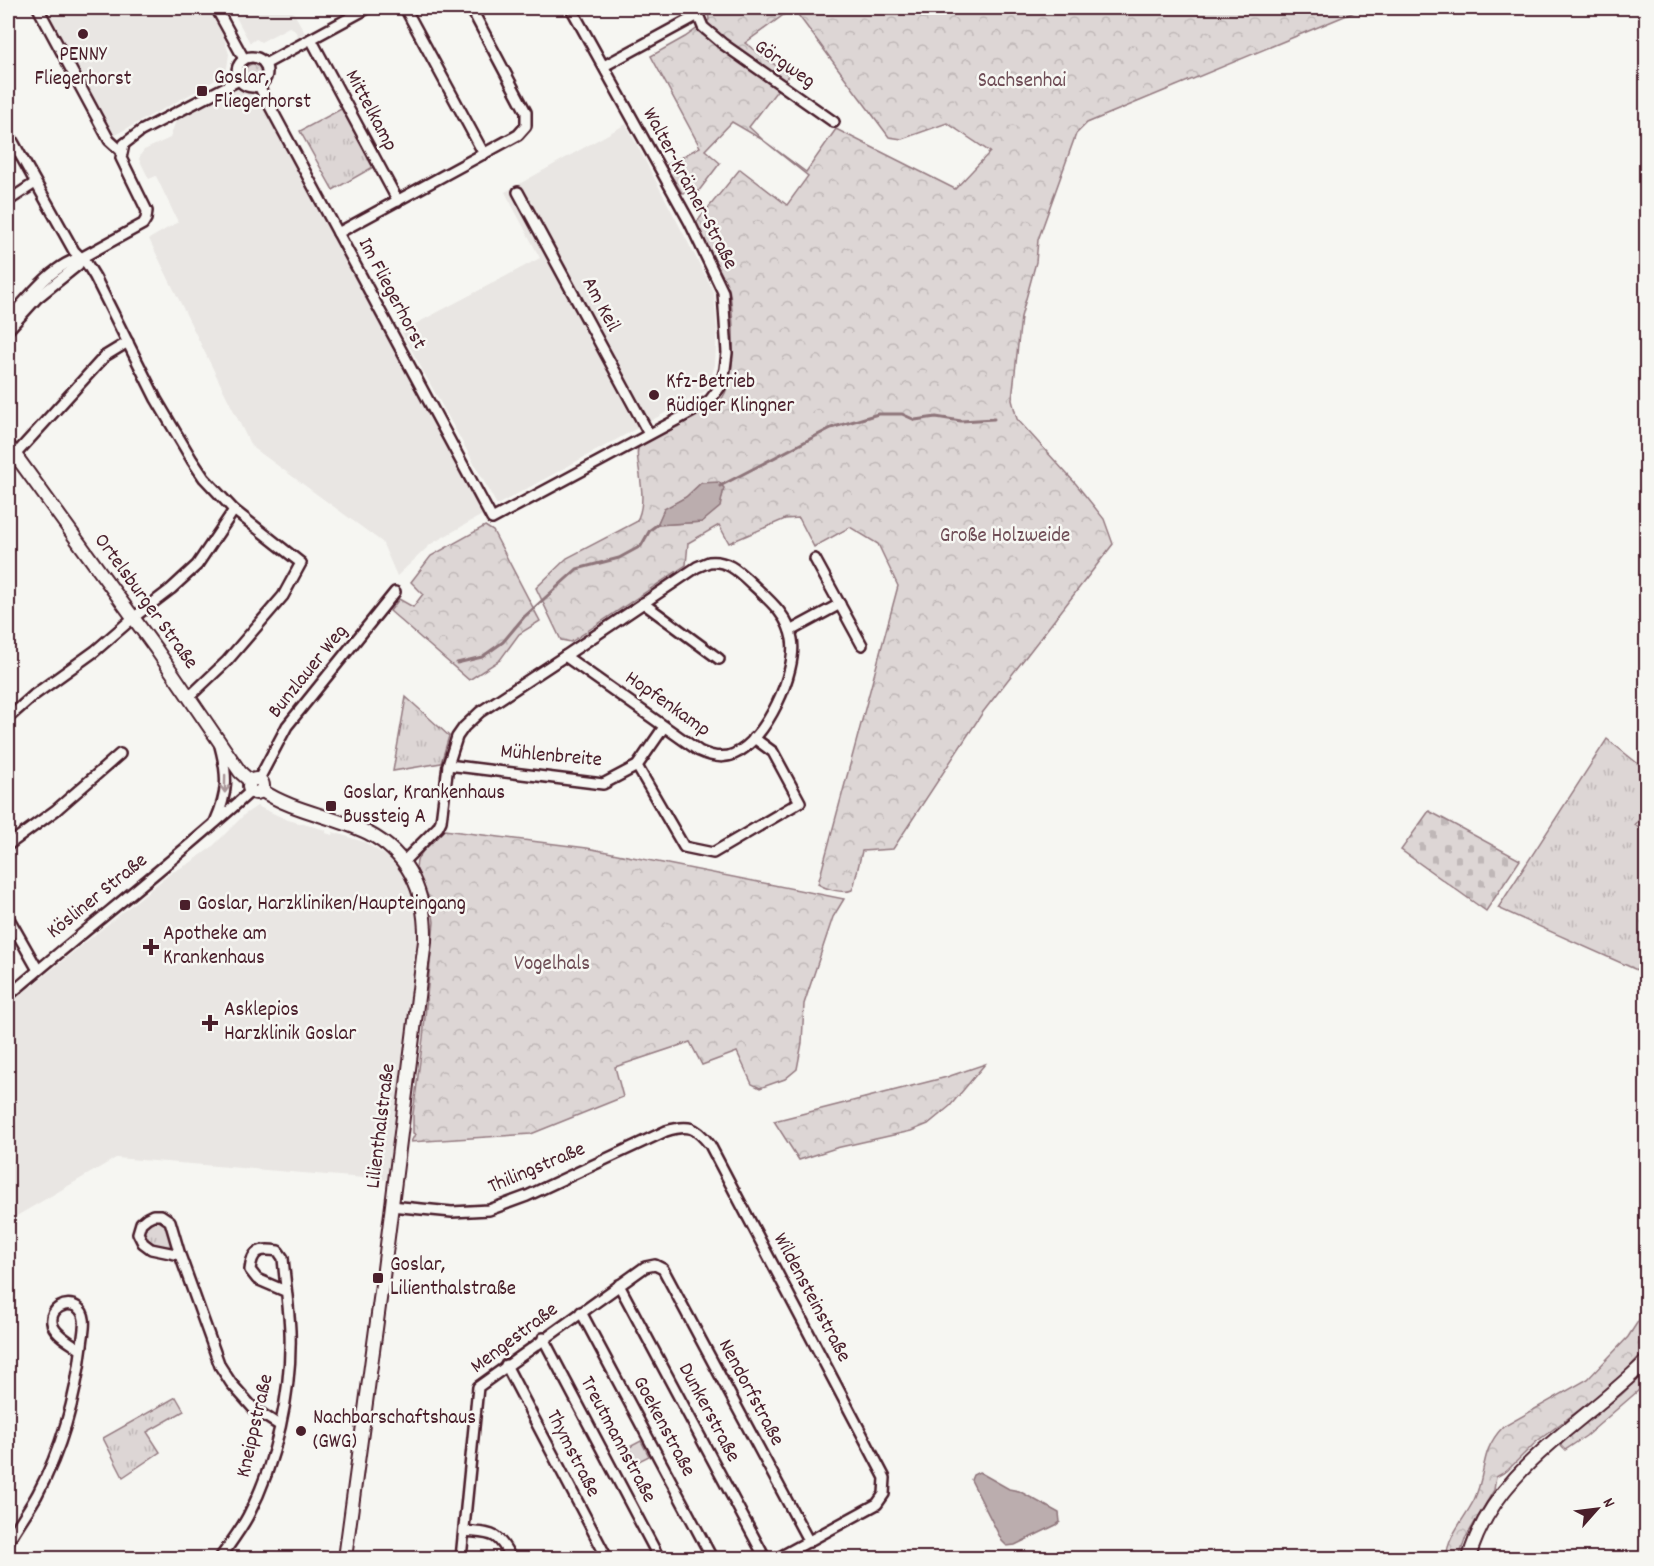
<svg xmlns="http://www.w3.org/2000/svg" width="1654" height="1566" font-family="Dekko,sans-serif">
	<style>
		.built { fill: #e9e6e3 }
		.grass { fill: url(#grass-tufts); stroke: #947a80; stroke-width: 1.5 }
		.forest { fill: url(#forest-crowns); stroke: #947a80; stroke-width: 1.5; fill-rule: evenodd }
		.cemetery { fill: url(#cemetery-stones); stroke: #947a80; stroke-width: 1.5 }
		.water { fill: #bbadae; stroke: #8e747a; stroke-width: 1.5 }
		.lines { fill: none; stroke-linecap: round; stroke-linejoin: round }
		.stream { stroke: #8e747a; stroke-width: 3 }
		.minor-casing { stroke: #4a1f2b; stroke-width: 14 }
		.tertiary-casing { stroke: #4a1f2b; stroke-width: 16 }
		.minor { stroke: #f6f6f2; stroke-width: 9 }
		.tertiary { stroke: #f6f6f2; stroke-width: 12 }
		.oneway { stroke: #a99598 }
		.poi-dot { fill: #4a1f2b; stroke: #f6f6f2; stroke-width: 2 }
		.labels { text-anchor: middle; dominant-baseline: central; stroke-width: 5; stroke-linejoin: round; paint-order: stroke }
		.poi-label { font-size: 21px; fill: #4a1f2b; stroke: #f6f6f2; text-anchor: start }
		.street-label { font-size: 21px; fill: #4a1f2b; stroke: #f6f6f2 }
		.park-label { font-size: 21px; fill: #6f4d56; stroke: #f6f6f2 }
	</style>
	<defs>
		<pattern id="grass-tufts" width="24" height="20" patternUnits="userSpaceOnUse" patternTransform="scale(1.5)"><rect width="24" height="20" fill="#ddd6d5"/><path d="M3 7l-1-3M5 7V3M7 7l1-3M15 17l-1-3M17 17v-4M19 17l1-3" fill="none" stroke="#bfb7b7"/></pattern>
		<pattern id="forest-crowns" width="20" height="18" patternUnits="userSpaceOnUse" patternTransform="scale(1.5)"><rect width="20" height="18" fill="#ddd6d5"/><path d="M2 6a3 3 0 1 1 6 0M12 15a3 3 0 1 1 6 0" fill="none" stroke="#bfb7b7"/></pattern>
		<pattern id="cemetery-stones" width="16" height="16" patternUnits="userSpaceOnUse" patternTransform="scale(1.5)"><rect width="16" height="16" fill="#ddd6d5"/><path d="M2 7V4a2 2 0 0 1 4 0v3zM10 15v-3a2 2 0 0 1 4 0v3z" fill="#bfb7b7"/></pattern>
	</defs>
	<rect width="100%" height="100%" fill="#f6f6f2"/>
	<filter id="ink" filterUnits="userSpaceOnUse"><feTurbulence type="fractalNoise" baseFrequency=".0167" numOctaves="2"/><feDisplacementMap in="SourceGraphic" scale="12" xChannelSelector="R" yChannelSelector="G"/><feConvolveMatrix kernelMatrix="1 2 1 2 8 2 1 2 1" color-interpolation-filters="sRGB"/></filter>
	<g filter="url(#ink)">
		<g class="built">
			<polygon points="41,8 208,8 224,38 229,54 227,68 223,75 204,87 111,137"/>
			<polygon points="231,8 291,8 305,33 298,36 294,29 289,27 261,42 256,39 250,43"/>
			<polygon points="237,88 243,91 255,92 484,514 431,544 397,576 382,542 251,446 149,239 178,222 156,176 149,179 139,159 141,154 144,150 170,138 176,120"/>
			<polygon points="626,124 714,292 717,328 715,365 707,390 497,505 402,333 404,330 540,258 505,192"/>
			<polygon points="257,806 288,820 326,830 326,833 332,835 333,832 364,842 398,863 412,887 423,927 398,1135 389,1180 116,1158 8,1221 8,1005 171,873 190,863 212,847 245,814"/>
		</g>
		<g class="grass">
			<circle cx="253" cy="72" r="8"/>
			<polygon points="343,108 375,166 333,190 300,131"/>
			<polygon points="406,697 449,736 441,763 393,771"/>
			<polygon points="1607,739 1646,770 1646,811 1635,825 1646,834 1646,974 1498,908"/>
			<path d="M154 1218C169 1218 170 1234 173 1246 154 1250 127 1231 154 1218Z"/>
			<polygon points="176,1397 184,1411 147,1432 160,1452 123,1477 103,1438"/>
			<polygon points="641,1441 649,1456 629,1466 622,1451"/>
		</g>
		<g class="forest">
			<path d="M712 8H1364L1087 123 1076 134 1038 240 1036 262 1021 317 1012 400 1017 419 1076 484 1104 519 1113 544 983 712 893 849 862 851 854 885 852 890C843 894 826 889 818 884L898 586 878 544 850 527 814 547 799 518 785 519 729 543 719 525 688 543 686 565 571 642 561 640 536 588 567 558 636 522C651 498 632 456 639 446 652 430 697 415 716 404 739 390 734 313 729 289 727 283 722 275 719 269 711 254 703 239 695 224L740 169 787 205 808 176 763 140 732 122 705 150 720 163 698 192 682 193 665 166 700 147 651 56 685 37 709 20 708 11ZM793 8 889 137 902 139 947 123 990 152 955 189 836 129 806 172 763 140 749 127 789 75 745 43ZM701 483 702 522 657 525 665 509 686 497Z"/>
			<polygon points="485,526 493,531 540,621 519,634 500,660 469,680 390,611 399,599 413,607 423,594 411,582 431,556"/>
			<polygon points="444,830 587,848 844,899 833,917 804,1004 802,1043 797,1069 785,1079 760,1088 752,1084 737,1052 702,1065 690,1042 615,1067 623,1097 531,1134 411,1142 415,1134 413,1133 413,1114 423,1038 434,922 431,903 416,868 417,860 423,851"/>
			<polygon points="985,1064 950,1106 928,1124 911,1131 836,1148 799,1160 774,1121 947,1077"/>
			<path d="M1646 1309V1349L1625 1372 1590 1402 1536 1442 1507 1471 1496 1477 1494 1490 1465 1539 1459 1558H1446C1448 1535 1464 1520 1474 1500 1487 1473 1479 1452 1503 1427L1588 1379 1628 1337Z"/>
			<polygon points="1646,1371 1646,1384 1586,1436 1565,1450 1561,1446 1562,1441 1621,1395"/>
		</g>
		<polygon class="cemetery" points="1429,811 1520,860 1486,911 1401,850"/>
		<g class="water">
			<polygon points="719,482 724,488 720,507 702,522 657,525 664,509 686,497 701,483"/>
			<polygon points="979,1472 1009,1489 1019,1491 1059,1513 1060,1522 1056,1525 1015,1545 1007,1546 1002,1541 971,1480 973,1475"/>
		</g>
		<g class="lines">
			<g class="stream">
				<polyline points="720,486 831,428 878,414 902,414 915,420 936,417 961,421 994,419"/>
				<polyline points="457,663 482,657 503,642 524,617 577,569 619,558 641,546 650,530 658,524"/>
			</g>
			<defs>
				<g id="minor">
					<polyline points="38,8 109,140 121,151"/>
					<polyline points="216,8 244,59"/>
					<polyline points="405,8 484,154"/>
					<polyline points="699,8 698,15 703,27 723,44 834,122"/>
					<polyline points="311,39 398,201"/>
					<circle cx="252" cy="72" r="15"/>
					<polyline points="265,64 368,8"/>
					<polyline points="604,66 698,15"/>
					<polyline points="259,86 492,519 695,410 710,400 720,387 725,369 727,353 723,292 689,221 571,8"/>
					<polyline points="8,133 74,251 87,264 95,277 156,399 192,460 204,478 234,510 301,563 283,596 227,661 189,697"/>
					<polyline points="518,192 649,434"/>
					<polyline points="8,201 35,183"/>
					<polyline points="338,233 518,135 526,126 526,112 471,8"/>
					<path d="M8 320C26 300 54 263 81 258L143 224 146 219 147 211 121 158 124 144 141 131 239 80"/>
					<polyline points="8,330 37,298 78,265 81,258"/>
					<polyline points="15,455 105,356 128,342"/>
					<polyline points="815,559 862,645"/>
					<path d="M709 562C728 560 739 572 752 584 769 600 788 615 792 639 798 671 765 742 734 754 723 759 710 756 699 751L565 656 697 567Z"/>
					<polyline points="643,603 719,659"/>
					<polyline points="790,631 840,604"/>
					<polyline points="8,718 34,695 95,651 133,618 171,589 197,565 234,510"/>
					<polyline points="448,765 603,784 637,766 664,727"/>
					<polyline points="637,766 684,847 713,853 800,802 773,752 754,738"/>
					<polyline points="259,779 287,726 395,592"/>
					<path d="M215 822C228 793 228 776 220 746"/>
					<polyline points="8,845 56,810 120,754"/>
					<polyline points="403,862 438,827 441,821 448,765 457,737 464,727 480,712 565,656"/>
					<polyline points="8,917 38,970"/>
					<path d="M8 996C88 927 173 862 251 791"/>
					<path d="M391 1206 452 1212 489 1210 527 1196 666 1131C689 1124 696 1127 710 1145L885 1478 884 1494 877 1504 778 1558"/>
					<polyline points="180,1255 151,1249 143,1243 138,1233 141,1223 147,1218 153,1215 161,1215 170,1221 180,1255 220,1366 231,1383 254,1409 279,1425"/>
					<polyline points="619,1285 765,1558"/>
					<polyline points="581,1312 712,1558"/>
					<polyline points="543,1338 659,1558"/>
					<polyline points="506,1365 607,1558"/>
					<path d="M464 1531C493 1534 497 1531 511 1558"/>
					<path d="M8 1542C17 1526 28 1511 37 1495 62 1448 76 1397 82 1345 83 1332 89 1315 77 1307 66 1300 50 1309 52 1322 53 1334 72 1343 81 1350"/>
					<path d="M220 1558C229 1545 240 1531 248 1516 276 1463 292 1392 290 1331 289 1307 285 1282 283 1258L278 1251C260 1248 252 1250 250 1270L257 1279 285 1291"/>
					<polyline points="461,1558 478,1387 645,1267 655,1265 663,1269 809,1542"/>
				</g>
				<g id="tertiary">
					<polyline points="8,445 156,649 240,772 250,781"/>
					<circle cx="256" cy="786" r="7"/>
					<path d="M261 790C294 812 334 816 368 833 411 855 426 896 425 941L383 1277 345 1558"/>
					<path d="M1469 1558C1494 1468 1585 1424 1646 1361"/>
				</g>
			</defs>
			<use href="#minor" class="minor-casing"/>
			<use href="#tertiary" class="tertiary-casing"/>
			<use href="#minor" class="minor"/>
			<use href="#tertiary" class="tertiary"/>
		</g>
		<defs><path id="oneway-shaft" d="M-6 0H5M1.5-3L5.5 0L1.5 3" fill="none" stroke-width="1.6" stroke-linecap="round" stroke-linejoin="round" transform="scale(1.5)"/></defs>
		<use class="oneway" href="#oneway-shaft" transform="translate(225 784) rotate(91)"/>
	</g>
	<g class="poi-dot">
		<circle cx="83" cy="34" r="6"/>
		<rect x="196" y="85" width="12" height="12" rx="3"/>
		<circle cx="654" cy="395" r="6"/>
		<rect x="325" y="800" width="12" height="12" rx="3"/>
		<rect x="179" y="899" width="12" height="12" rx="3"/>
		<path d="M148 938h6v6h6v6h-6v6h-6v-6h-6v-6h6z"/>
		<path d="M207 1014h6v6h6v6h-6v6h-6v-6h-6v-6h6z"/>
		<rect x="372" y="1272" width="12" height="12" rx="3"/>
		<circle cx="301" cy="1431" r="6"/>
	</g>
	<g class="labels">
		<g class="poi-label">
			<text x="83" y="56" text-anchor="middle">PENNY<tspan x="83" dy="24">Fliegerhorst</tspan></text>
			<text x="214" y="79">Goslar,<tspan x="214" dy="24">Fliegerhorst</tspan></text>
			<text x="666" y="383">Kfz-Betrieb<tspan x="666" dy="24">Rüdiger Klingner</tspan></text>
			<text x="343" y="794">Goslar, Krankenhaus<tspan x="343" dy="24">Bussteig A</tspan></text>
			<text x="197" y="905">Goslar, Harzkliniken/Haupteingang</text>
			<text x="163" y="935">Apotheke am<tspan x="163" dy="24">Krankenhaus</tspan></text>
			<text x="224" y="1011">Asklepios<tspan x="224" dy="24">Harzklinik Goslar</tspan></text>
			<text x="390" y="1266">Goslar,<tspan x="390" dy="24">Lilienthalstraße</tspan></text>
			<text x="313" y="1419">Nachbarschaftshaus<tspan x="313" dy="24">(GWG)</tspan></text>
		</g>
		<g class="street-label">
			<text transform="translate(784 65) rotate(35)">Görgweg</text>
			<text transform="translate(370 111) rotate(62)">Mittelkamp</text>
			<text transform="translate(689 189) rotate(62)">Walter-Krämer-Straße</text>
			<text transform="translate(391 294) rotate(62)">Im Fliegerhorst</text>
			<text transform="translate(600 305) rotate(62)">Am Keil</text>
			<text transform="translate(145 602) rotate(54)">Ortelsburger Straße</text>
			<text transform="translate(309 672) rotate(-51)">Bunzlauer Weg</text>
			<text transform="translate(667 705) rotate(35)">Hopfenkamp</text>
			<text transform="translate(551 757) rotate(5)">Mühlenbreite</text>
			<text transform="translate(98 897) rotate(-39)">Kösliner Straße</text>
			<text transform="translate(382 1126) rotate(-83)">Lilienthalstraße</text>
			<text transform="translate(537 1169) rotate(-23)">Thilingstraße</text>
			<text transform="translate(811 1298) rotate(62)">Wildensteinstraße</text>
			<text transform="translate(515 1339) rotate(-37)">Mengestraße</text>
			<text transform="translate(750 1393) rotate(62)">Nendorfstraße</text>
			<text transform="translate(708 1413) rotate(62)">Dunkerstraße</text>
			<text transform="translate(256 1426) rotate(-77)">Kneippstraße</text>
			<text transform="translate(663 1427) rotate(62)">Goekenstraße</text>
			<text transform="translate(617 1440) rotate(62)">Treutmannstraße</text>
			<text transform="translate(572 1454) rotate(63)">Thymstraße</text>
		</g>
		<g class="park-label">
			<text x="1022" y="82">Sachsenhai</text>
			<text x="1005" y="537">Große Holzweide</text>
			<text x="552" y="965">Vogelhals</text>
		</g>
	</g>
	<rect width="1654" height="1566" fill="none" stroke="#f6f6f2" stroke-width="30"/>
	<rect x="15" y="15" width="1624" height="1536" fill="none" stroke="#4a1f2b" stroke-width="2" filter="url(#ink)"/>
	<g transform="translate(1597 1509) rotate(62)" stroke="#f6f6f2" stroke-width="4.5" paint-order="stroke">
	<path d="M0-4.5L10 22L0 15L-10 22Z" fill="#4a1f2b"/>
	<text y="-9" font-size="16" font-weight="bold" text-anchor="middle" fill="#4a1f2b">N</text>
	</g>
</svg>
